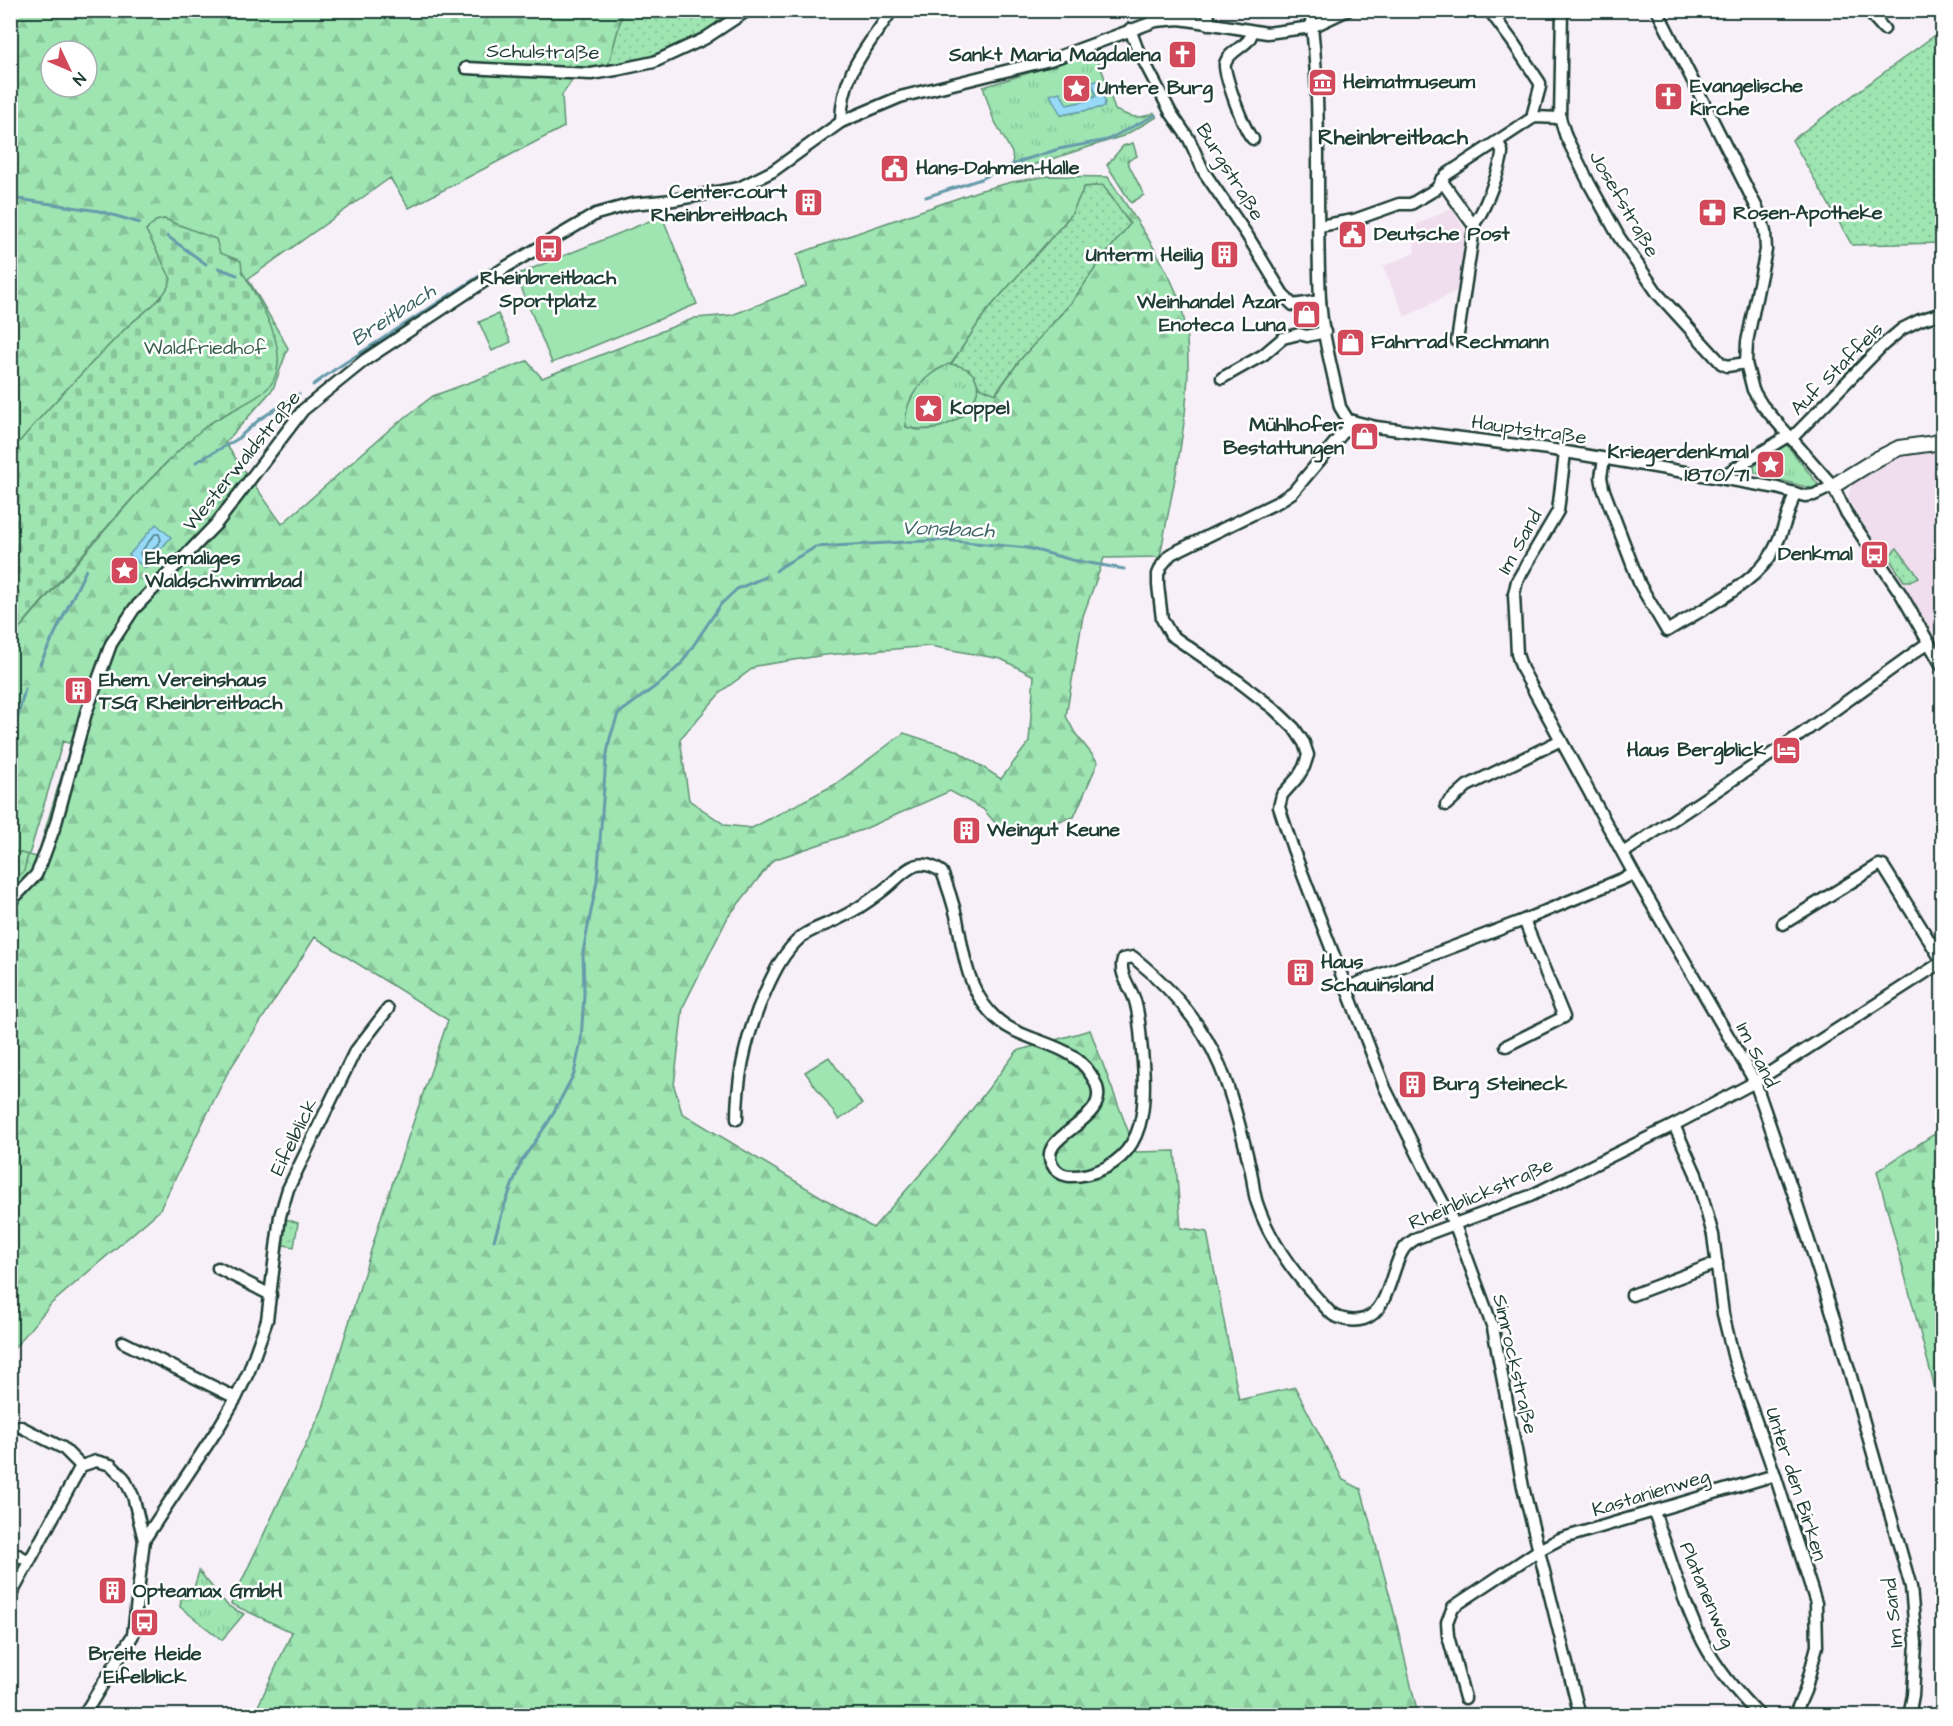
<svg xmlns="http://www.w3.org/2000/svg" width="1953" height="1726" font-family="'Architects Daughter',sans-serif">
	<style>
		.built { fill: #f0deef }
		.grass { fill: url(#grass-dots); stroke: #5e9173; stroke-width: 1.5 }
		.forest { fill: url(#forest-firs); stroke: #5e9173; stroke-width: 1.5; fill-rule: evenodd }
		.cemetery { fill: url(#cemetery-stones); stroke: #5e9173; stroke-width: 1.5 }
		.park { fill: url(#park-tufts); stroke: #5e9173; stroke-width: 1.5; fill-rule: evenodd }
		.garden { fill: url(#garden-furrows); stroke: #5e9173; stroke-width: 1.5 }
		.pitch { fill: #9ee5b2; stroke: #5e9173; stroke-width: 1.5 }
		.water { fill: #96daf8; stroke: #669baa; stroke-width: 1.5 }
		.lines { fill: none; stroke-linecap: round; stroke-linejoin: round }
		.shore { stroke: #4f7c82; stroke-width: 1.5 }
		.stream { stroke: #669baa; stroke-width: 3 }
		.minor-casing { stroke: #1f3d34; stroke-width: 15 }
		.tertiary-casing { stroke: #1f3d34; stroke-width: 18 }
		.minor { stroke: #fff; stroke-width: 10 }
		.tertiary { stroke: #fff; stroke-width: 14 }
		.labels { text-anchor: middle; dominant-baseline: central; stroke-width: 5; stroke-linejoin: round; paint-order: stroke }
		.street-label { font-size: 20px; fill: #1f3d34; stroke: #fff }
		.poi-label { font-size: 20px; font-weight: bold; fill: #1f3d34; stroke: #fff; text-anchor: start }
		.park-label { font-size: 20px; fill: #385f4d; stroke: #fff }
		.water-label { font-size: 21px; font-style: italic; fill: #3d6465; stroke: #fff }
		.quarter-label { font-size: 22px; font-weight: bold; fill: #1f3d34; stroke: #fff }
	</style>
	<defs>
		<pattern id="grass-dots" width="8" height="8" patternUnits="userSpaceOnUse" patternTransform="scale(1.5)"><rect width="8" height="8" fill="#9ee5b2"/><path d="M2 2h.1M6 6h.1" fill="none" stroke="#88c59a" stroke-width="1.8" stroke-linecap="round"/></pattern>
		<pattern id="forest-firs" width="22" height="20" patternUnits="userSpaceOnUse" patternTransform="scale(1.5)"><rect width="22" height="20" fill="#9ee5b2"/><path d="M5 1l3.5 6h-7zM16 11l3.5 6h-7z" fill="#88c59a"/></pattern>
		<pattern id="cemetery-stones" width="16" height="16" patternUnits="userSpaceOnUse" patternTransform="scale(1.5)"><rect width="16" height="16" fill="#9ee5b2"/><path d="M2 7V4a2 2 0 0 1 4 0v3zM10 15v-3a2 2 0 0 1 4 0v3z" fill="#88c59a"/></pattern>
		<pattern id="park-tufts" width="24" height="20" patternUnits="userSpaceOnUse" patternTransform="scale(1.5)"><rect width="24" height="20" fill="#9ee5b2"/><path d="M3 7l-1-3M5 7V3M7 7l1-3M15 17l-1-3M17 17v-4M19 17l1-3" fill="none" stroke="#88c59a"/></pattern>
		<pattern id="garden-furrows" width="10" height="10" patternUnits="userSpaceOnUse" patternTransform="scale(1.5)"><rect width="10" height="10" fill="#9ee5b2"/><path d="M-1 1l2-2M0 10L10 0M9 11l2-2" fill="none" stroke="#88c59a"/></pattern>
	</defs>
	<rect width="100%" height="100%" fill="#f8f0f8"/>
	<filter id="ink" filterUnits="userSpaceOnUse"><feTurbulence type="fractalNoise" baseFrequency=".0167" numOctaves="2"/><feDisplacementMap in="SourceGraphic" scale="12" xChannelSelector="R" yChannelSelector="G"/><feConvolveMatrix kernelMatrix="1 2 1 2 8 2 1 2 1" color-interpolation-filters="sRGB"/></filter>
	<g filter="url(#ink)">
		<g class="built">
			<polygon points="1452,208 1468,237 1458,290 1405,317 1383,266 1415,253 1413,226"/>
			<polygon points="1942,448 1942,648 1904,585 1848,500 1851,484 1884,461 1910,452"/>
		</g>
		<g class="grass">
			<polygon points="623,11 740,11 723,23 649,57 608,66"/>
			<polygon points="1942,30 1942,243 1852,245 1792,140"/>
			<polygon points="1103,185 1130,224 1101,260 1072,302 1020,360 995,394 978,387 975,377 951,364 985,313 1071,215 1084,187"/>
			<polygon points="1897,548 1919,577 1912,581 1904,581 1888,557"/>
			<polygon points="286,1219 298,1223 294,1247 283,1245"/>
		</g>
		<g class="forest">
			<path d="M11 11H623L608 66 578 72 562 95 564 127 409 208 390 178 248 279 288 348 273 389 225 443 282 524 390 429 433 396 527 361 542 378 695 318 732 315 806 286 797 254 978 191 1012 182 1049 176 1108 177C1131 213 1157 248 1174 287 1207 358 1173 481 1160 557L1104 558 1083 616 1066 716 1075 733 1098 762 1074 817 1006 835 983 809 950 791 862 830 773 860 728 917 683 1007 674 1086 682 1113 873 1228 938 1154 1017 1051 1090 1030 1136 1152 1175 1151 1181 1228 1207 1232 1239 1400 1295 1387 1343 1480 1361 1489 1392 1604 1418 1715 774 1716 734 1703 721 1716 254 1715 292 1632 231 1604 323 1408 383 1211 448 1020 315 937 228 1072 159 1211 51 1304 11 1352V638L140 490 191 438 212 421 260 394 259 303 242 271 220 253 164 219 156 221 146 230 172 279C166 300 140 314 125 329 86 369 46 409 11 452ZM51 51H87V87H51ZM1103 185 1130 224 1101 260 1072 302 1020 360 996 394 979 387C973 372 966 367 951 364L985 313 1071 215 1084 187ZM968 369 975 378 978 387 932 429 917 430 906 427ZM930 646 1001 659 1034 676 1029 742 1001 779 956 750 904 733 834 785 752 828 725 825 689 800 680 739 722 691 756 666 825 655ZM63 741 71 744 37 857 29 855Z"/>
			<polygon points="1939,1131 1942,1137 1942,1415 1877,1171"/>
		</g>
		<path class="cemetery" d="M164 219 216 239 220 253 241 261 242 271C258 300 291 348 273 381 263 400 223 412 205 427 169 457 137 492 106 528 74 564 42 601 11 638V452C46 409 86 369 125 329 140 314 166 300 171 279L146 230 156 221Z"/>
		<g class="park">
			<path d="M1093 50 1103 73 1115 110C1130 117 1138 120 1154 113L1157 117 1123 136 1014 171 1012 153 993 118 983 87 1065 62ZM1093 85 1104 107 1061 115 1060 92 1067 105 1087 101 1096 96Z"/>
			<polygon points="1133,143 1137,156 1127,161 1144,195 1131,203 1107,165 1123,146"/>
			<path d="M949 364C1008 370 966 443 906 427 903 399 924 374 949 364Z"/>
			<polygon points="1786,444 1818,484 1813,489 1755,473 1754,466"/>
			<polygon points="11,850 28,855 24,871 11,885"/>
			<polygon points="199,1571 228,1606 244,1614 222,1640 180,1607 182,1593 194,1588"/>
		</g>
		<polygon class="garden" points="734,1703 774,1715 721,1715"/>
		<g class="pitch">
			<polygon points="662,216 697,304 552,363 516,275"/>
			<polygon points="498,314 511,342 492,351 479,322"/>
			<polygon points="829,1057 862,1104 839,1120 805,1072"/>
		</g>
		<g class="water">
			<polygon points="1099,80 1105,102 1104,107 1061,115 1050,95 1060,92 1067,105 1086,101 1096,96 1093,85 1090,83"/>
			<polygon points="156,524 171,537 145,568 129,555"/>
		</g>
		<g class="lines">
			<polygon class="shore" points="155,534 159,534 161,540 146,558 142,558 140,553"/>
			<g class="stream">
				<polyline points="10,197 18,199 99,211 140,223"/>
				<polyline points="926,197 981,179 993,173 1024,160 1059,149 1107,140 1155,115"/>
				<polyline points="167,236 206,264"/>
				<polyline points="218,268 237,275"/>
				<polyline points="313,385 334,370 490,269"/>
				<polyline points="196,462 236,440 260,419 299,394"/>
				<path d="M776 571C788 560 803 556 815 547L943 540 1028 548 1072 560 1124 569"/>
				<polyline points="40,664 86,570"/>
				<polyline points="10,789 17,764 11,742 25,689"/>
				<polyline points="494,1240 505,1204 521,1162 549,1121 574,1074 581,1041 584,994 583,952 597,881 606,759 610,738 618,714 664,680 681,664 721,604 737,589 765,577"/>
			</g>
			<defs>
				<g id="minor">
					<path d="M1310 10C1323 106 1315 203 1320 299 1322 335 1333 372 1340 407L1348 420 1376 427 1548 449 1726 479 1777 488 1805 496 1814 495 1833 486"/>
					<polyline points="1489,10 1512,41 1540,83 1540,87 1533,113 1534,117"/>
					<polyline points="1562,10 1560,118 1566,137 1590,185 1619,237 1658,294 1721,363 1727,366 1746,363"/>
					<polyline points="1657,10 1761,216 1765,232 1766,250 1747,342 1746,363 1753,390 1762,405 1833,486 1845,511 1901,594 1942,666"/>
					<polyline points="1867,10 1884,29"/>
					<polyline points="1208,24 1209,10"/>
					<polyline points="1130,29 1137,48 1171,113 1189,139 1204,172 1247,235 1284,296 1293,305 1320,301"/>
					<path d="M1252 32C1250 47 1229 49 1225 64 1223 72 1245 134 1253 139"/>
					<polyline points="466,68 591,74 616,70 654,62 704,39 748,10"/>
					<path d="M841 122C842 71 866 50 892 10"/>
					<polyline points="1441,180 1471,222 1475,222"/>
					<polyline points="1319,226 1354,220 1399,204 1411,204 1436,189 1446,175 1534,117 1560,118"/>
					<path d="M1457 341 1475 222C1483 214 1503 163 1502 151 1501 148 1499 145 1498 142"/>
					<polyline points="1222,378 1263,355 1283,338 1299,334 1307,336 1325,332"/>
					<polyline points="1353,421 1293,492 1278,502 1171,554 1162,565 1158,574 1158,585 1162,619 1171,635 1238,681 1273,708 1294,728 1304,743 1308,755 1304,767 1298,777 1282,795 1279,807 1293,849 1385,1088 1425,1169 1455,1225 1493,1328 1523,1487 1580,1716"/>
					<polyline points="1791,439 1883,345 1902,329 1920,320 1942,313"/>
					<polyline points="1565,453 1558,511 1517,581 1514,594 1517,654 1522,669 1634,874 1755,1082 1795,1198 1838,1331 1911,1587 1916,1643 1913,1695 1909,1716"/>
					<path d="M1604 459 1601 477 1603 488 1640 585 1667 631C1697 612 1749 587 1769 558 1781 539 1788 514 1795 493"/>
					<polyline points="1726,479 1729,472 1788,436"/>
					<polyline points="1446,805 1467,786 1561,740"/>
					<polyline points="1623,853 1800,735 1929,642"/>
					<polyline points="10,902 36,875 41,864 56,823 86,713 111,644 134,609 217,523 303,410 365,360 506,267 596,214 632,204 673,200 739,188 773,171 841,122 900,97 1050,60 1156,21 1179,19 1194,21 1267,33 1312,27 1348,10"/>
					<polyline points="1783,924 1879,865 1883,866 1942,961"/>
					<polyline points="1345,988 1524,920 1634,874"/>
					<polyline points="1506,1046 1564,1017 1524,920"/>
					<path d="M737 1119C737 1073 747 1032 766 990 775 970 784 952 801 937 811 929 826 925 838 919 853 912 868 902 881 892 903 876 914 852 942 872 948 887 953 903 957 919 963 951 967 987 990 1012 1021 1048 1075 1036 1096 1084 1112 1122 1036 1134 1052 1164 1059 1179 1075 1177 1088 1174 1148 1159 1147 1101 1142 1051 1140 1035 1140 1017 1135 1001 1131 987 1118 974 1123 959L1133 957C1169 986 1202 1023 1220 1066 1233 1098 1242 1133 1250 1167 1253 1178 1253 1191 1257 1203 1269 1239 1292 1271 1317 1298 1322 1303 1327 1310 1333 1315 1341 1320 1354 1322 1364 1319 1389 1311 1391 1268 1403 1250 1406 1245 1412 1241 1417 1238L1530 1196 1674 1125 1755 1082 1942 962"/>
					<polyline points="1674,1125 1696,1174 1713,1235 1723,1314 1734,1359 1775,1475 1816,1603 1817,1646 1805,1691 1794,1716"/>
					<polyline points="218,1268 271,1295"/>
					<polyline points="1632,1295 1717,1263"/>
					<polyline points="123,1342 236,1398"/>
					<polyline points="19,1426 63,1448 81,1466"/>
					<path d="M1654 1512C1670 1555 1682 1601 1703 1642 1717 1669 1738 1694 1760 1716"/>
					<polyline points="144,1540 219,1427 236,1398 249,1371 267,1320 280,1216 288,1189 354,1053 388,1009"/>
					<polyline points="10,1551 29,1561"/>
					<polyline points="10,1597 81,1466 96,1461 111,1465 124,1478 133,1496 144,1540 133,1635 83,1716"/>
					<polyline points="1465,1698 1448,1636 1447,1622 1453,1607 1539,1550 1560,1539 1775,1475"/>
				</g>
				<polyline id="tertiary" points="1833,486 1877,459 1899,448 1942,442"/>
			</defs>
			<use href="#minor" class="minor-casing"/>
			<use href="#tertiary" class="tertiary-casing"/>
			<use href="#minor" class="minor"/>
			<use href="#tertiary" class="tertiary"/>
		</g>
	</g>
	<defs>
		<symbol id="church-square" viewBox="-11 -11 22 22"><rect x="-9" y="-9" width="18" height="18" rx="4" fill="#d1495b" stroke="#fff"/><path d="M-1.2-6h2.4v3.5h3.3v2.4h-3.3V6h-2.4V-.1h-3.3v-2.4h3.3Z" fill="#fff"/></symbol>
		<symbol id="museum-square" viewBox="-11 -11 22 22"><rect x="-9" y="-9" width="18" height="18" rx="4" fill="#d1495b" stroke="#fff"/><path d="M0-6L6-3V-2H-6V-3ZM-5-1h2V3h-2ZM-1-1h2V3h-2ZM3-1h2V3H3ZM-6 4H6V6H-6Z" fill="#fff"/></symbol>
		<symbol id="sight-square" viewBox="-11 -11 22 22"><rect x="-9" y="-9" width="18" height="18" rx="4" fill="#d1495b" stroke="#fff"/><path d="M0-6L1.8-2.2L6-1.7L2.9 1.2L3.7 5.4L0 3.3L-3.7 5.4L-2.9 1.2L-6-1.7L-1.8-2.2Z" fill="#fff"/></symbol>
		<symbol id="civic-square" viewBox="-11 -11 22 22"><rect x="-9" y="-9" width="18" height="18" rx="4" fill="#d1495b" stroke="#fff"/><path d="M-.6-6.5H3V-4.5H.6V-3L4-1V1h2V6H-6V1h2V-1L-.6-3ZM-1.2 2.5V6h2.4V2.5Z" fill="#fff"/></symbol>
		<symbol id="building-square" viewBox="-11 -11 22 22"><rect x="-9" y="-9" width="18" height="18" rx="4" fill="#d1495b" stroke="#fff"/><path d="M-4-6H4V6H1V3H-1V6H-4ZM-2.5-4.3h1.7v1.8h-1.7ZM.8-4.3h1.7v1.8H.8ZM-2.5-1h1.7V.8h-1.7ZM.8-1h1.7V.8H.8Z" fill="#fff"/></symbol>
		<symbol id="pharmacy-square" viewBox="-11 -11 22 22"><rect x="-9" y="-9" width="18" height="18" rx="4" fill="#d1495b" stroke="#fff"/><path d="M-2-6h4v4h4v4h-4v4h-4v-4h-4v-4h4Z" fill="#fff"/></symbol>
		<symbol id="bus-square" viewBox="-11 -11 22 22"><rect x="-9" y="-9" width="18" height="18" rx="4" fill="#d1495b" stroke="#fff"/><path d="M-5-6H5V4H4V6H2V4H-2V6H-4V4H-5ZM-3.5-4V0h7V-4ZM-3.5 1.2v1.5H-2V1.2ZM2 1.2v1.5H3.5V1.2Z" fill="#fff"/></symbol>
		<symbol id="shop-square" viewBox="-11 -11 22 22"><rect x="-9" y="-9" width="18" height="18" rx="4" fill="#d1495b" stroke="#fff"/><path d="M-5-2.5h2.3a2.7 3.5 0 0 1 5.4 0H5L5.5 6h-11ZM-1.5-2.5h3a1.5 2.3 0 0 0-3 0Z" fill="#fff"/></symbol>
		<symbol id="hotel-square" viewBox="-11 -11 22 22"><rect x="-9" y="-9" width="18" height="18" rx="4" fill="#d1495b" stroke="#fff"/><path d="M-6-4.5h1.5V1H6V5H4.5V3h-9V5H-6ZM-4 0a1.8 1.8 0 1 1 3.6 0ZM.5 0V-2.5h3Q6-2.5 6 0Z" fill="#fff"/></symbol>
	</defs>
	<g fill-rule="evenodd">
		<use href="#church-square" x="1166" y="38" width="33" height="33"/>
		<use href="#museum-square" x="1306" y="66" width="33" height="33"/>
		<use href="#sight-square" x="1060" y="72" width="33" height="33"/>
		<use href="#church-square" x="1652" y="80" width="33" height="33"/>
		<use href="#civic-square" x="878" y="152" width="33" height="33"/>
		<use href="#building-square" x="792" y="186" width="33" height="33"/>
		<use href="#pharmacy-square" x="1696" y="196" width="33" height="33"/>
		<use href="#civic-square" x="1336" y="218" width="33" height="33"/>
		<use href="#bus-square" x="532" y="232" width="33" height="33"/>
		<use href="#building-square" x="1208" y="238" width="33" height="33"/>
		<use href="#shop-square" x="1290" y="298" width="33" height="33"/>
		<use href="#shop-square" x="1334" y="326" width="33" height="33"/>
		<use href="#sight-square" x="912" y="392" width="33" height="33"/>
		<use href="#shop-square" x="1348" y="420" width="33" height="33"/>
		<use href="#sight-square" x="1754" y="448" width="33" height="33"/>
		<use href="#bus-square" x="1858" y="538" width="33" height="33"/>
		<use href="#sight-square" x="108" y="554" width="33" height="33"/>
		<use href="#building-square" x="62" y="674" width="33" height="33"/>
		<use href="#hotel-square" x="1770" y="734" width="33" height="33"/>
		<use href="#building-square" x="950" y="814" width="33" height="33"/>
		<use href="#building-square" x="1284" y="956" width="33" height="33"/>
		<use href="#building-square" x="1396" y="1068" width="33" height="33"/>
		<use href="#building-square" x="96" y="1574" width="33" height="33"/>
		<use href="#bus-square" x="128" y="1606" width="33" height="33"/>
	</g>
	<g class="labels">
		<g class="street-label">
			<text transform="translate(543 52) rotate(1)">Schulstraße</text>
			<text transform="translate(1230 172) rotate(58)">Burgstraße</text>
			<text transform="translate(1624 204) rotate(60)">Josefstraße</text>
			<text transform="translate(1837 369) rotate(-45)">Auf Staffels</text>
			<text transform="translate(1529 430) rotate(8)">Hauptstraße</text>
			<text transform="translate(242 461) rotate(-51)">Westerwaldstraße</text>
			<text transform="translate(1520 542) rotate(-61)">Im Sand</text>
			<text transform="translate(1757 1055) rotate(63)">Im Sand</text>
			<text transform="translate(294 1137) rotate(-64)">Eifelblick</text>
			<text transform="translate(1481 1194) rotate(-23)">Rheinblickstraße</text>
			<text transform="translate(1515 1364) rotate(77)">Simrockstraße</text>
			<text transform="translate(1796 1484) rotate(72)">Unter den Birken</text>
			<text transform="translate(1651 1493) rotate(-17)">Kastanienweg</text>
			<text transform="translate(1707 1595) rotate(67)">Platanenweg</text>
			<text transform="translate(1893 1613) rotate(-96)">Im Sand</text>
		</g>
		<g class="poi-label">
			<text x="1161" y="55" text-anchor="end">Sankt Maria Magdalena</text>
			<text x="1343" y="82">Heimatmuseum</text>
			<text x="1690" y="86">Evangelische<tspan x="1690" dy="23">Kirche</tspan></text>
			<text x="1097" y="88">Untere Burg</text>
			<text x="916" y="168">Hans-Dahmen-Halle</text>
			<text x="787" y="192" text-anchor="end">Centercourt<tspan x="787" dy="23">Rheinbreitbach</tspan></text>
			<text x="1733" y="213">Rosen-Apotheke</text>
			<text x="1374" y="234">Deutsche Post</text>
			<text x="1203" y="255" text-anchor="end">Unterm Heilig</text>
			<text x="548" y="278" text-anchor="middle">Rheinbreitbach<tspan x="548" dy="23">Sportplatz</tspan></text>
			<text x="1286" y="302" text-anchor="end">Weinhandel Azar<tspan x="1286" dy="23">Enoteca Luna</tspan></text>
			<text x="1371" y="342">Fahrrad Rechmann</text>
			<text x="950" y="408">Koppel</text>
			<text x="1344" y="425" text-anchor="end">Mühlhofer<tspan x="1344" dy="23">Bestattungen</tspan></text>
			<text x="1749" y="452" text-anchor="end">Kriegerdenkmal<tspan x="1749" dy="23">1870/71</tspan></text>
			<text x="1853" y="554" text-anchor="end">Denkmal</text>
			<text x="145" y="558">Ehemaliges<tspan x="145" dy="23">Waldschwimmbad</tspan></text>
			<text x="99" y="680">Ehem. Vereinshaus<tspan x="99" dy="23">TSG Rheinbreitbach</tspan></text>
			<text x="1766" y="750" text-anchor="end">Haus Bergblick</text>
			<text x="987" y="830">Weingut Keune</text>
			<text x="1321" y="962">Haus<tspan x="1321" dy="23">Schauinsland</tspan></text>
			<text x="1433" y="1084">Burg Steineck</text>
			<text x="133" y="1591">Opteamax GmbH</text>
			<text x="145" y="1654" text-anchor="middle">Breite Heide<tspan x="145" dy="23">Eifelblick</tspan></text>
		</g>
		<g class="park-label">
			<text x="205" y="348">Waldfriedhof</text>
		</g>
		<g class="water-label">
			<text transform="translate(393 315) rotate(-33)">Breitbach</text>
			<text transform="translate(948 529) rotate(2)">Vonsbach</text>
		</g>
		<g class="quarter-label">
			<text x="1393" y="137">Rheinbreitbach</text>
		</g>
	</g>
	<rect width="1953" height="1726" fill="none" stroke="#fff" stroke-width="36"/>
	<rect x="18" y="18" width="1917" height="1690" fill="none" stroke="#1f3d34" stroke-width="2" filter="url(#ink)"/>
	<g transform="translate(69 69) rotate(134)"><circle r="28" fill="#ffffff" stroke="#a5b1ae" stroke-width="1.5"/>
	<path d="M0-4.5L10 22L0 15L-10 22Z" fill="#d1495b"/>
	<text y="-9" font-size="16" font-weight="bold" text-anchor="middle" fill="#1f3d34">N</text>
	</g>
</svg>
